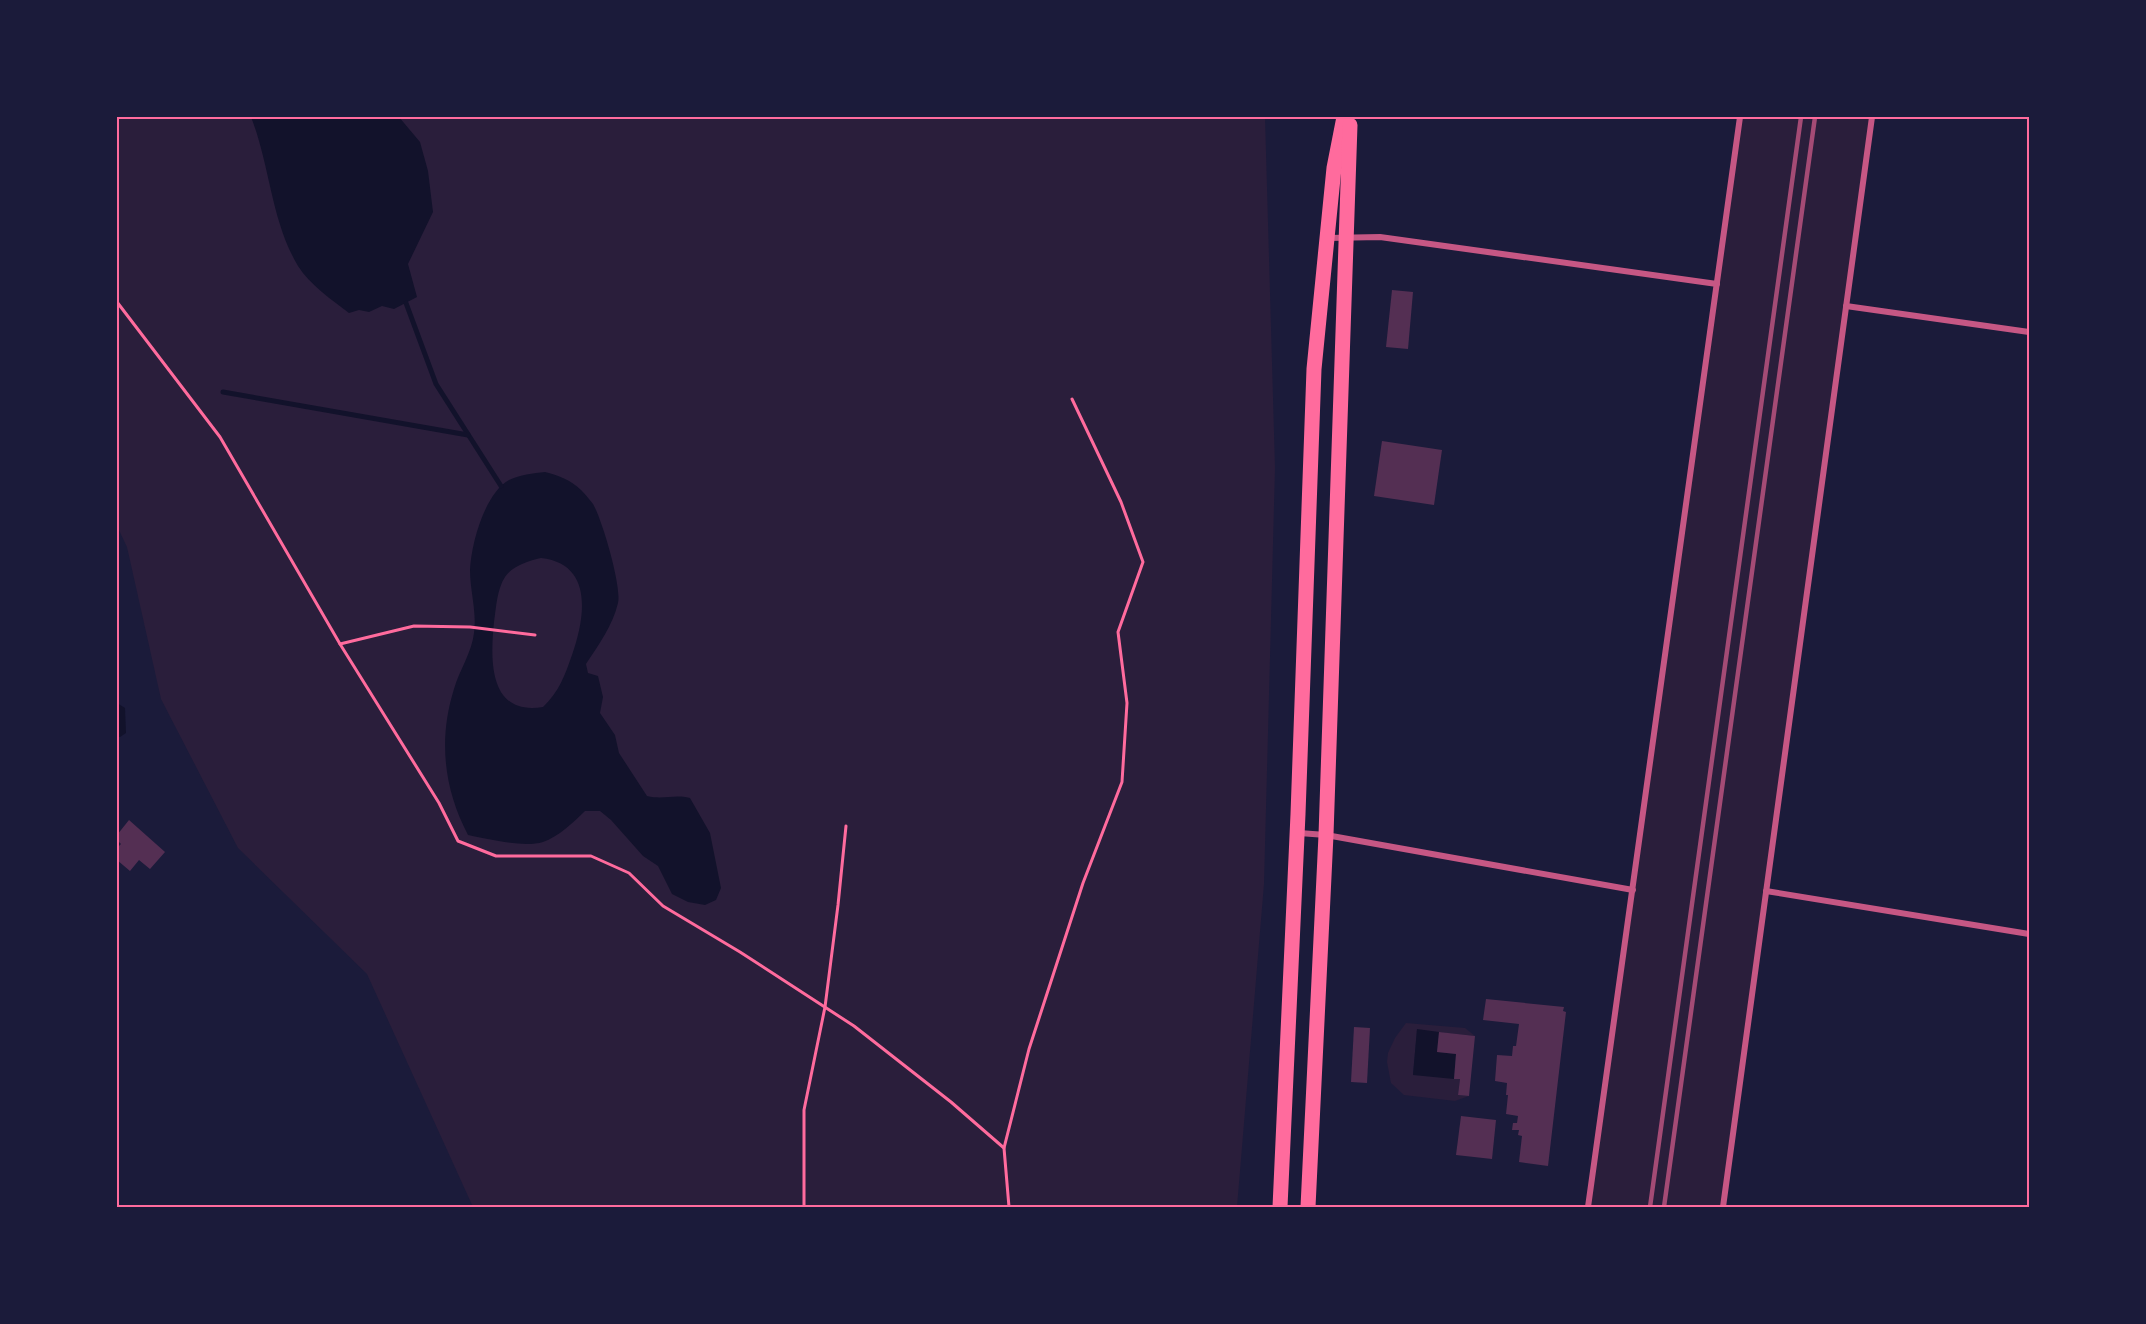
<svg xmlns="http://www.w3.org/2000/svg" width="2146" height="1324" font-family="Overpass,sans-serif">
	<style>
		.green { fill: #2a1e3b }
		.water { fill: #12122b; fill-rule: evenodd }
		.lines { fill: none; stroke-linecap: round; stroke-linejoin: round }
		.stream { stroke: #12122b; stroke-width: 5 }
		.building { fill: #542f53 }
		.path { stroke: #ff6b9d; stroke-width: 3 }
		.minor { stroke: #c65784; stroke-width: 6 }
		.primary { stroke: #ff6b9d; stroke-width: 15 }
		.rail { stroke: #a44b75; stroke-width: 4.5 }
		.neatline { fill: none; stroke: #ff6b9d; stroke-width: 2 }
	</style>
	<rect width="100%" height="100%" fill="#1b1b3a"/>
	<g class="green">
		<polygon points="117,117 1265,117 1275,468 1264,884 1237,1207 473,1207 367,974 238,848 161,699 127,547 117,526"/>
		<polygon points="1740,117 1872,117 1723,1207 1588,1207"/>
		<polygon points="1406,1023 1465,1028 1475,1036 1417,1030 1413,1074 1460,1079 1458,1095 1469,1096 1455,1101 1404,1095 1391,1083 1387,1062 1388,1053 1395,1038"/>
	</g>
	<g class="water">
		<path d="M251 117H399L420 142 428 171 433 212 408 264 417 297 394 309 382 306 369 312 359 310 349 313C332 300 310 285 298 266 271 221 270 165 251 117Z"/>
		<path d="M545 472C558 475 571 480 581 490 585 494 590 500 593 504 602 519 622 587 618 603 613 625 598 646 586 664L588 673 598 676 603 697 600 713 615 735 619 753 647 796C664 800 674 794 690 798L710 833 721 888 716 900 705 905 688 902 672 894 658 866 643 856 611 820 600 811H585C574 822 558 837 543 842 523 848 489 839 468 835 444 789 438 740 454 689 459 671 472 652 474 633 477 612 470 591 470 570 471 544 485 493 509 480 520 475 533 473 545 472ZM541 558C594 564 585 618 572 655 565 675 559 692 543 707 489 716 490 661 494 622 496 608 497 589 505 577 512 566 528 561 541 558Z"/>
		<polygon points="117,703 125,708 126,733 120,737 117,737"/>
		<polygon points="1417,1029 1439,1032 1437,1052 1456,1054 1454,1079 1413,1075"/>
	</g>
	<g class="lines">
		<g class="stream">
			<polyline points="406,303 436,384 501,486"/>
			<polyline points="223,392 468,435"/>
		</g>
	</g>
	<g class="building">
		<polygon points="1392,290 1413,292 1408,349 1386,347"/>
		<polygon points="1382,441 1442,450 1434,505 1374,496"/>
		<polygon points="129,820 165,852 150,869 139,860 130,871 117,860 117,848 121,844 117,840 117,835"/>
		<polygon points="1486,999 1564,1007 1563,1011 1566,1012 1548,1166 1519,1162 1522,1136 1518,1135 1519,1130 1512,1130 1513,1123 1517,1123 1518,1116 1506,1114 1508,1095 1506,1095 1507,1083 1495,1081 1497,1055 1512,1056 1513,1046 1516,1046 1519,1024 1483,1020"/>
		<polygon points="1354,1027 1370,1028 1367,1083 1351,1082"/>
		<polygon points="1439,1032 1475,1036 1469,1096 1458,1095 1460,1079 1454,1079 1456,1054 1437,1052"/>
		<polygon points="1461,1116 1496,1120 1492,1159 1456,1155"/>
	</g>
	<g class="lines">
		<g class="path">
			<polyline points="117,302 220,437 340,644 439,803 458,841 496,856 591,856 629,873 663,906 740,952 854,1026 951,1102 1004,1148 1009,1207"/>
			<polyline points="340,644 414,626 470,627 535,635"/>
			<polyline points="1004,1148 1029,1049 1083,883 1122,782 1127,703 1118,632 1143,562 1121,502 1072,399"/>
			<polyline points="804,1207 804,1110 825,1007 838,905 846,826"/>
		</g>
		<g class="minor">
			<polyline points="1328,238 1380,237 1717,284"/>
			<polyline points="1846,306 2029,332"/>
			<polyline points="1299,833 1326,835 1633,890"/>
			<polyline points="1766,891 2029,934"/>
			<polyline points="1588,1207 1740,117"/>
			<polyline points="1723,1207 1872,117"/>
		</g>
		<g class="primary">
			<polyline points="1280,1207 1298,814 1314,369 1334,168 1344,117"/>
			<polyline points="1308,1207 1326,835 1350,125"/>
		</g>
		<g class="rail">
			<polyline points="1650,1207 1801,117"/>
			<polyline points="1664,1207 1815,117"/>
		</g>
	</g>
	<rect width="2146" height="1324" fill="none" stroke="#1b1b3a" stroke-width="237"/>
	<rect x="118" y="118" width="1910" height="1088" class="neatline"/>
</svg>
